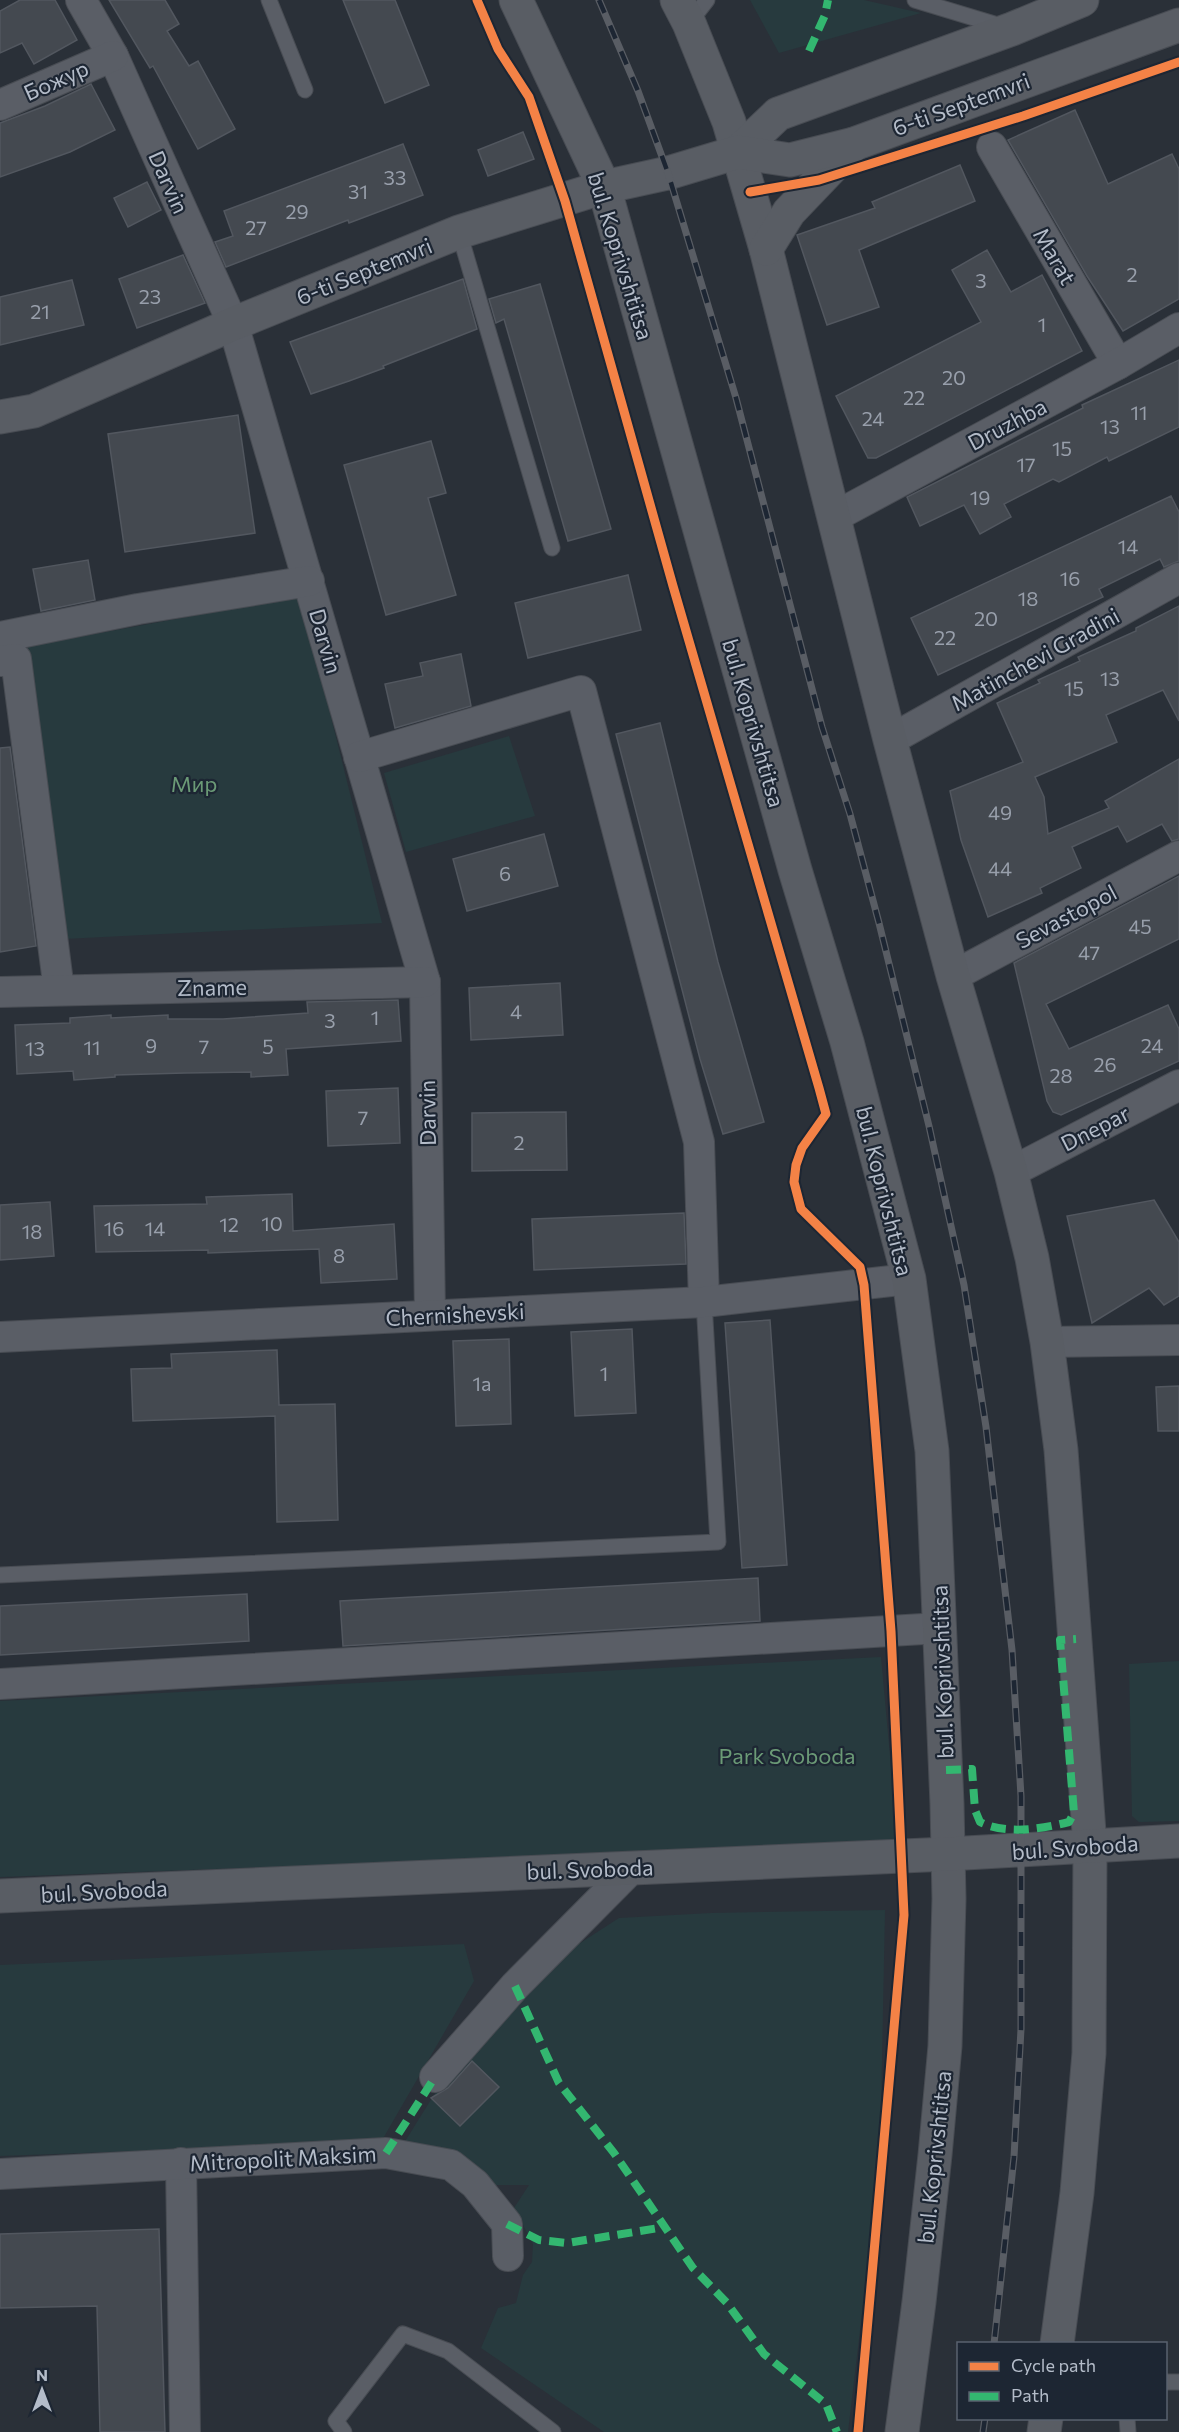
<svg xmlns="http://www.w3.org/2000/svg" width="1179" height="2432" font-family="Commissioner,sans-serif">
	<style>
		.green { fill: #273a3e }
		.building { fill: #444950; stroke: #52575f; stroke-width: 1.5 }
		.lines { fill: none; stroke-linecap: round; stroke-linejoin: round }
		.lane-casing { stroke: #484c53; stroke-width: 17 }
		.street-casing { stroke: #484c53; stroke-width: 32 }
		.secondary-casing { stroke: #484c53; stroke-width: 35 }
		.lane { stroke: #5a5e66; stroke-width: 15 }
		.street { stroke: #5a5e66; stroke-width: 30 }
		.secondary { stroke: #595d64; stroke-width: 33 }
		.rail-casing { stroke: #595d64; stroke-width: 7 }
		.rail { stroke: #1d2633; stroke-width: 4.5; stroke-dasharray: 14; stroke-linecap: butt }
		.quiet { stroke: #33b770; stroke-width: 8; stroke-dasharray: 15 8; stroke-linecap: butt }
		.cycleway-casing { stroke: #1d2633; stroke-width: 13 }
		.cycleway { stroke: #f48246; stroke-width: 9 }
		.labels { text-anchor: middle; dominant-baseline: central; stroke-width: 4.5; stroke-linejoin: round; paint-order: stroke }
		.number-label { font-size: 20px; fill: #989fab }
		.street-label { font-size: 22px; fill: #b4bcc9; stroke: #1d2633 }
		.park-label { font-size: 22px; fill: #6b9a76; stroke: #1d2633 }
	</style>
	<rect width="100%" height="100%" fill="#2a3038"/>
	<g class="green">
		<polygon points="750,0 864,0 921,13 779,53"/>
		<polygon points="301,596 382,923 64,939 24,647"/>
		<polygon points="509,736 535,816 406,852 384,773"/>
		<polygon points="881,1657 898,1844 0,1877 0,1701"/>
		<polygon points="1179,1661 1179,1821 1139,1822 1132,1816 1129,1664"/>
		<polygon points="885,1910 880,2161 848,2432 604,2432 481,2348 498,2308 516,2303 523,2275 532,2262 533,2244 514,2208 529,2185 494,2185 404,2143 442,2082 554,1960 619,1918 711,1913"/>
		<polygon points="464,1944 474,1981 381,2142 0,2156 0,1965"/>
	</g>
	<g class="building">
		<polygon points="20,0 55,0 77,40 34,64 22,43 0,53 0,11"/>
		<polygon points="109,0 165,0 179,24 167,31 189,66 198,61 235,129 198,149 153,66 150,68"/>
		<polygon points="343,0 395,0 429,85 385,103"/>
		<polygon points="91,84 115,130 70,152 0,177 0,123 45,106"/>
		<polygon points="1075,110 1108,184 1172,154 1179,169 1179,299 1123,331 1087,276 1008,140"/>
		<polygon points="523,132 534,159 488,176 478,150"/>
		<polygon points="403,144 423,195 349,223 348,220 226,267 215,242 233,236 224,211"/>
		<polygon points="960,165 975,201 859,250 879,307 827,325 797,235 875,208 872,202"/>
		<polygon points="147,182 161,210 128,227 114,198"/>
		<polygon points="987,250 1011,292 1042,275 1082,351 876,458 868,458 836,396 981,322 952,270"/>
		<polygon points="183,255 205,303 137,328 119,279"/>
		<polygon points="463,279 477,329 383,366 384,368 349,381 311,394 290,342"/>
		<polygon points="72,280 84,325 0,345 0,297"/>
		<polygon points="540,284 611,529 568,541 504,319 496,323 489,299"/>
		<polygon points="1179,360 1179,427 1109,461 1107,457 1059,482 1053,479 1004,504 1011,517 980,534 964,505 920,526 907,497 1083,408 1082,405"/>
		<polygon points="238,415 255,533 125,552 108,434"/>
		<polygon points="431,441 446,493 428,498 456,595 386,615 344,465"/>
		<polygon points="1171,496 1179,512 1179,561 1164,567 1160,559 1099,589 1103,597 938,675 911,618"/>
		<polygon points="88,560 95,600 41,611 33,569"/>
		<polygon points="628,575 641,630 528,658 515,603"/>
		<polygon points="1179,606 1179,721 1163,690 1106,715 1117,742 1035,777 1044,797 1048,834 1109,808 1105,801 1179,759 1179,839 1172,841 1162,824 1127,842 1118,826 1072,847 1081,868 1040,888 1042,893 988,917 961,840 950,791 1023,762 997,703 1040,683 1038,680 1080,661 1078,657 1136,631 1136,628"/>
		<polygon points="461,654 471,706 395,728 385,684 423,676 420,663"/>
		<polygon points="660,723 718,962 764,1122 723,1134 700,1059 616,734"/>
		<polygon points="10,747 36,946 0,952 0,748"/>
		<polygon points="544,834 558,886 467,911 453,859"/>
		<polygon points="1179,876 1179,939 1046,1004 1069,1049 1168,1005 1179,1029 1179,1061 1061,1115 1053,1112 1047,1101 1014,963"/>
		<polygon points="560,983 563,1035 471,1040 469,988"/>
		<polygon points="398,1000 401,1041 286,1049 288,1075 251,1077 251,1072 185,1073 115,1075 115,1077 74,1080 73,1071 17,1074 15,1025 70,1023 70,1018 111,1015 111,1018 168,1015 168,1019 223,1019 308,1013 307,1002"/>
		<polygon points="398,1088 400,1143 328,1146 326,1091"/>
		<polygon points="566,1112 567,1170 472,1171 472,1113"/>
		<polygon points="292,1194 293,1231 394,1224 397,1279 321,1283 319,1249 208,1253 208,1250 96,1252 94,1206 207,1204 206,1197"/>
		<polygon points="1154,1200 1179,1242 1179,1296 1164,1305 1149,1288 1092,1323 1067,1216"/>
		<polygon points="50,1202 54,1256 0,1260 0,1205"/>
		<polygon points="684,1213 686,1264 534,1270 532,1219"/>
		<polygon points="770,1320 787,1565 742,1568 725,1323"/>
		<polygon points="632,1329 636,1413 575,1416 571,1332"/>
		<polygon points="509,1339 511,1424 456,1426 453,1341"/>
		<polygon points="277,1350 279,1405 335,1404 338,1520 277,1522 275,1416 133,1421 131,1369 172,1368 171,1354"/>
		<polygon points="1179,1386 1179,1431 1158,1431 1156,1387"/>
		<polygon points="758,1578 760,1621 343,1646 340,1601"/>
		<polygon points="247,1594 249,1641 0,1655 0,1606"/>
		<polygon points="472,2061 499,2087 460,2126 431,2098 448,2088"/>
		<polygon points="159,2229 165,2432 100,2432 97,2306 0,2308 0,2234"/>
	</g>
	<g class="lines">
		<defs>
			<g id="lane">
				<polyline points="269,0 305,90"/>
				<polyline points="915,0 1004,27"/>
				<polyline points="689,23 707,0"/>
				<polyline points="459,232 552,548"/>
				<polyline points="0,1575 718,1542 704,1302"/>
				<polyline points="1166,2382 1179,2382"/>
				<polyline points="1127,2418 1128,2432"/>
				<polyline points="344,2432 336,2421 403,2334 448,2351 553,2432"/>
			</g>
			<g id="street">
				<polyline points="81,0 113,56 233,324 425,982 430,1315"/>
				<polyline points="0,105 113,56"/>
				<polyline points="992,147 1118,364"/>
				<polyline points="834,517 1118,364 1179,328"/>
				<polyline points="0,637 138,609 309,581"/>
				<polyline points="0,661 16,659 59,990"/>
				<polyline points="890,740 1179,578"/>
				<polyline points="359,757 581,691 699,1142 704,1302"/>
				<polyline points="953,976 1179,856"/>
				<polyline points="0,992 425,982"/>
				<polyline points="1011,1172 1179,1085"/>
				<polyline points="0,1337 704,1302 909,1279"/>
				<polyline points="1047,1342 1179,1340"/>
				<polyline points="0,1684 940,1628"/>
				<polyline points="435,2077 515,1986 633,1867"/>
				<polyline points="181,2163 185,2432"/>
				<polyline points="0,2174 386,2153 451,2165 475,2184 507,2224 508,2256"/>
			</g>
			<g id="secondary">
				<polyline points="516,0 604,187 795,870 847,1042 909,1279 932,1451 947,1804 949,1899 945,2046 935,2155 919,2302 902,2432"/>
				<polyline points="677,0 689,23 729,122 766,249 890,740 953,976 1011,1172 1032,1258 1047,1342 1061,1450 1090,1846 1089,2053 1077,2193 1057,2344"/>
				<polyline points="738,152 778,114 1012,29 1082,0"/>
				<polyline points="766,249 789,212 854,144"/>
				<polyline points="0,417 34,411 233,324 459,232 604,187 668,173 738,152 790,160 854,144 1179,25"/>
				<polyline points="0,1896 948,1854 1179,1841"/>
				<polyline points="1044,2432 1046,2418"/>
			</g>
		</defs>
		<use href="#lane" class="lane-casing"/>
		<use href="#street" class="street-casing"/>
		<use href="#secondary" class="secondary-casing"/>
		<use href="#lane" class="lane"/>
		<use href="#street" class="street"/>
		<use href="#secondary" class="secondary"/>
		<defs>
			<g id="rail">
				<polyline points="599,0 638,91 668,173 736,398 822,727 850,814 879,923 929,1126 964,1285 986,1427 1012,1650 1021,1796 1021,2029 1014,2157 994,2344"/>
				<polyline points="983,2432 985,2418"/>
			</g>
		</defs>
		<use href="#rail" class="rail-casing"/>
		<use href="#rail" class="rail"/>
		<g class="quiet">
			<polyline points="809,51 825,15 828,0"/>
			<path d="M946 1770 972 1769 975 1810 980 1822C1006 1835 1041 1829 1069 1822L1074 1813 1060 1640 1076 1639"/>
			<polyline points="515,1986 559,2083 614,2153 693,2268 727,2303 764,2354 826,2404 837,2432"/>
			<polyline points="386,2153 435,2077"/>
			<polyline points="507,2224 539,2240 567,2243 665,2227"/>
		</g>
		<defs>
			<g id="cycleway">
				<polyline points="477,0 498,49 529,97 565,201 673,586 819,1088 826,1114 802,1148 796,1165 794,1182 801,1209 860,1267 864,1285 891,1631 904,1915 858,2432"/>
				<polyline points="750,192 819,180 1023,116 1179,62"/>
			</g>
		</defs>
		<use href="#cycleway" class="cycleway-casing"/>
		<use href="#cycleway" class="cycleway"/>
	</g>
	<g class="labels">
		<g class="number-label">
			<text x="395" y="177">33</text>
			<text x="358" y="191">31</text>
			<text x="297" y="211">29</text>
			<text x="256" y="227">27</text>
			<text x="1132" y="274">2</text>
			<text x="981" y="280">3</text>
			<text x="150" y="296">23</text>
			<text x="40" y="311">21</text>
			<text x="1042" y="324">1</text>
			<text x="954" y="377">20</text>
			<text x="914" y="397">22</text>
			<text x="1139" y="412">11</text>
			<text x="873" y="418">24</text>
			<text x="1110" y="426">13</text>
			<text x="1062" y="448">15</text>
			<text x="1026" y="464">17</text>
			<text x="980" y="497">19</text>
			<text x="1128" y="546">14</text>
			<text x="1070" y="578">16</text>
			<text x="1028" y="598">18</text>
			<text x="986" y="618">20</text>
			<text x="945" y="637">22</text>
			<text x="1110" y="678">13</text>
			<text x="1074" y="688">15</text>
			<text x="1000" y="812">49</text>
			<text x="1000" y="868">44</text>
			<text x="505" y="873">6</text>
			<text x="1140" y="926">45</text>
			<text x="1089" y="952">47</text>
			<text x="516" y="1011">4</text>
			<text x="375" y="1017">1</text>
			<text x="330" y="1020">3</text>
			<text x="151" y="1045">9</text>
			<text x="1152" y="1045">24</text>
			<text x="204" y="1046">7</text>
			<text x="268" y="1046">5</text>
			<text x="92" y="1047">11</text>
			<text x="35" y="1048">13</text>
			<text x="1105" y="1064">26</text>
			<text x="1061" y="1075">28</text>
			<text x="363" y="1117">7</text>
			<text x="519" y="1142">2</text>
			<text x="272" y="1223">10</text>
			<text x="229" y="1224">12</text>
			<text x="114" y="1228">16</text>
			<text x="155" y="1228">14</text>
			<text x="32" y="1231">18</text>
			<text x="339" y="1255">8</text>
			<text x="604" y="1373">1</text>
			<text x="482" y="1383">1a</text>
		</g>
		<g class="street-label">
			<text transform="translate(56 80) rotate(-24)">Божур</text>
			<text transform="translate(961 104) rotate(-20)">6-ti Septemvri</text>
			<text transform="translate(169 182) rotate(66)">Darvin</text>
			<text transform="translate(621 256) rotate(73)">bul. Koprivshtitsa</text>
			<text transform="translate(1055 256) rotate(60)">Marat</text>
			<text transform="translate(364 271) rotate(-22)">6-ti Septemvri</text>
			<text transform="translate(1007 424) rotate(-28)">Druzhba</text>
			<text transform="translate(326 641) rotate(74)">Darvin</text>
			<text transform="translate(1035 659) rotate(-29)">Matinchevi Gradini</text>
			<text transform="translate(754 723) rotate(74)">bul. Koprivshtitsa</text>
			<text transform="translate(1066 916) rotate(-28)">Sevastopol</text>
			<text transform="translate(212 987) rotate(-1)">Zname</text>
			<text transform="translate(427 1113) rotate(-91)">Darvin</text>
			<text transform="translate(1095 1128) rotate(-27)">Dnepar</text>
			<text transform="translate(885 1191) rotate(76)">bul. Koprivshtitsa</text>
			<text transform="translate(455 1314) rotate(-3)">Chernishevski</text>
			<text transform="translate(942 1672) rotate(-92)">bul. Koprivshtitsa</text>
			<text transform="translate(1075 1847) rotate(-4)">bul. Svoboda</text>
			<text transform="translate(590 1869) rotate(-2)">bul. Svoboda</text>
			<text transform="translate(104 1891) rotate(-3)">bul. Svoboda</text>
			<text transform="translate(934 2157) rotate(-84)">bul. Koprivshtitsa</text>
			<text transform="translate(283 2158) rotate(-3)">Mitropolit Maksim</text>
		</g>
		<g class="park-label">
			<text x="194" y="783">Мир</text>
			<text x="787" y="1755">Park Svoboda</text>
		</g>
	</g>
	<rect x="957" y="2342" width="210" height="78" fill="#1d2633" stroke="#59626f" stroke-width="1.5"/>
	<rect x="969" y="2362" width="30" height="9" fill="#f48246" stroke="#59626f" stroke-width="1.5"/>
	<text x="1011" y="2372" font-size="18" fill="#b4bcc9">Cycle path</text>
	<rect x="969" y="2392" width="30" height="9" fill="#33b770" stroke="#59626f" stroke-width="1.5"/>
	<text x="1011" y="2402" font-size="18" fill="#b4bcc9">Path</text>
	<g transform="translate(42 2390)" stroke="#1d2633" stroke-width="4.5" paint-order="stroke">
	<path d="M0-4.5L10 22L0 15L-10 22Z" fill="#b4bcc9"/>
	<text y="-9" font-size="16" font-weight="bold" text-anchor="middle" fill="#b4bcc9">N</text>
	</g>
</svg>
